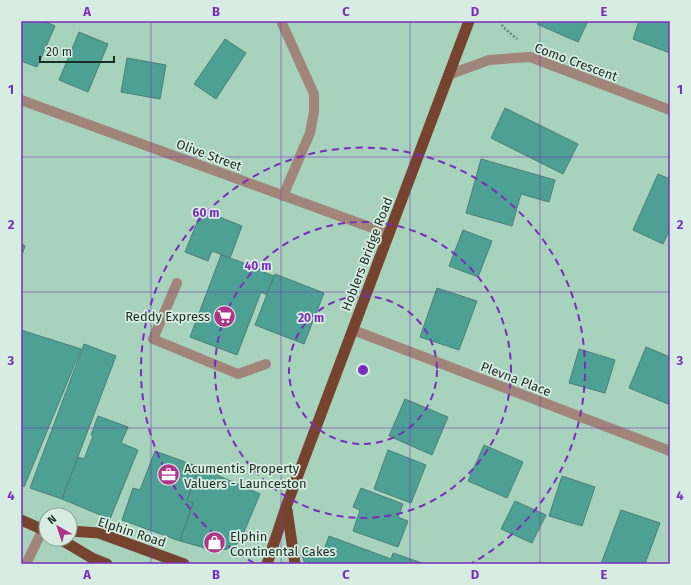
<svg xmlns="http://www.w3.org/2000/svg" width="691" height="585" font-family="'Fira Sans',sans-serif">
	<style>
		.building { fill: #4ca094; stroke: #4e7e77 }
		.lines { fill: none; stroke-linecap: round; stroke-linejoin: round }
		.path { stroke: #698878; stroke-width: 2.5; stroke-dasharray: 2 2; stroke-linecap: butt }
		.service { stroke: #a1857a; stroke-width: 10 }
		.minor { stroke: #a1857a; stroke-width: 10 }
		.tertiary { stroke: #a1857a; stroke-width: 10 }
		.trunk { stroke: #76442e; stroke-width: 11 }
		.grid { fill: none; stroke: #7b2cbf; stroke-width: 1; stroke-opacity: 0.55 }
		.ring { fill: none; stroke: #7b2cbf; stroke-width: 2; stroke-dasharray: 7 5 }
		.labels { text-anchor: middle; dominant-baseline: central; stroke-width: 3.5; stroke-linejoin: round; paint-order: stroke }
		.street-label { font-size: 13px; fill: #1b2c24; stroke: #d8ede2 }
		.poi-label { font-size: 13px; fill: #1b2c24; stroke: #d8ede2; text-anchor: start }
		.centre { fill: #7b2cbf; stroke: #d8ede2; stroke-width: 2 }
		.ring-label { font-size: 12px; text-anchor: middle; font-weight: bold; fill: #7b2cbf; stroke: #d8ede2; stroke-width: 3.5; stroke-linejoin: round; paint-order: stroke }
		.neatline { fill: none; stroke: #7b2cbf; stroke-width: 1.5 }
		.grid-label { font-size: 13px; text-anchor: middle; font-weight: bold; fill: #7b2cbf }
	</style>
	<rect width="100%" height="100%" fill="#a7d2bc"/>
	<g class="building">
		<polygon points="21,21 44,21 55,26 37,67 21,61"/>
		<polygon points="539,21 588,21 578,42 537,24"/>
		<polygon points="639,21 670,21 670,53 633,39"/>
		<polygon points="79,32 108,44 88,92 59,80"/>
		<polygon points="225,39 246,53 216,99 194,84"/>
		<polygon points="127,58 166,65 160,99 121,92"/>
		<polygon points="505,108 578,144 563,174 491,138"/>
		<polygon points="481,159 555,180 549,202 521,194 512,226 466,213"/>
		<polygon points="658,174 670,179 670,229 663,244 633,230"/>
		<polygon points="202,210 242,226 230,258 212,251 208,261 185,252"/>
		<polygon points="463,230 492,241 478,277 449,266"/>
		<polygon points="21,243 25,246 21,258"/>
		<polygon points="221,255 264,270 263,272 274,276 267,295 261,292 237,355 190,337"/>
		<polygon points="275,274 324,293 304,344 255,325"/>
		<polygon points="437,288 477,301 459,350 420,337"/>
		<polygon points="21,330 81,349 24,487 21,485"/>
		<polygon points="84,344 116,356 62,499 30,488"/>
		<polygon points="646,347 670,357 670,398 668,404 629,388"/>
		<polygon points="579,349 615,360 605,393 569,383"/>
		<polygon points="405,399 448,417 432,455 389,436"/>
		<polygon points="98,416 128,427 121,443 138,450 110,519 62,499 78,457 84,459 93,436 91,435"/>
		<polygon points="484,445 523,462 507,498 468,481"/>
		<polygon points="388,450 426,465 411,503 374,489"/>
		<polygon points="155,451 199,467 187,501 193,503 180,541 122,520 133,488 140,490"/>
		<polygon points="199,467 260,494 244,532 237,544 227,549 216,551 180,541 193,503 187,501"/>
		<polygon points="562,476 595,487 582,526 549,516"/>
		<polygon points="361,488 403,504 398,517 408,521 398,547 353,531 360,510 353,507"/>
		<polygon points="515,501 546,515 532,543 501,529"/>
		<polygon points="621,510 660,523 645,564 601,564"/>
		<polygon points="329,536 391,559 393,553 425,564 305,564 302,555 304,548 322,555"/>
	</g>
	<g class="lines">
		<polyline class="path" points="500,21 503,27 517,39"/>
		<polyline class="service" points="177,283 153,339 238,374 266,364"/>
		<g class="minor">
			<polyline points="281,21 314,94 314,112 310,133 283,196"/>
			<polyline points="448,75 489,60 530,57 670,110"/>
			<polyline points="21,100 389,234"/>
			<polyline points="353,330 670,451"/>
		</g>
		<polyline class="tertiary" points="26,564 43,529"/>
		<g class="trunk">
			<polyline points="287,510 295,564"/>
			<polyline points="21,520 46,531"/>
			<polyline points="70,531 99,533 184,564"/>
			<polyline points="60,539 92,558 107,564"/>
			<polyline points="267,564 286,507 469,21"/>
		</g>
	</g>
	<path class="grid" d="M151 21V564M281 21V564M410 21V564M540 21V564M21 157H670M21 292H670M21 428H670"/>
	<g class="ring">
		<circle cx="363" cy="370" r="74"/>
		<circle cx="363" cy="370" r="148"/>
		<path d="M254 563A222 222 0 1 1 472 563"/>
	</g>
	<defs>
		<symbol id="supermarket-disc" viewBox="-11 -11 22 22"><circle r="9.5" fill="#af3589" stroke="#d8ede2"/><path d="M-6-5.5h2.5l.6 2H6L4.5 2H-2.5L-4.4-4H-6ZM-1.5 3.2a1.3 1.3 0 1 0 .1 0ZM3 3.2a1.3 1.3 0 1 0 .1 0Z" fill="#fff"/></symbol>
		<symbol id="office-disc" viewBox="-11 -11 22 22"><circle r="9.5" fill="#af3589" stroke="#d8ede2"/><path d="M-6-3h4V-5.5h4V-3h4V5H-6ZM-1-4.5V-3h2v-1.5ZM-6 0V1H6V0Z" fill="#fff"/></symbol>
		<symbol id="shop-disc" viewBox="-11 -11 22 22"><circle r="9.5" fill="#af3589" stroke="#d8ede2"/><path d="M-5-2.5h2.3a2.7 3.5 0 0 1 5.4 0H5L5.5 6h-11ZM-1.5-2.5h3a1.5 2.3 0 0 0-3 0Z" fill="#fff"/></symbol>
	</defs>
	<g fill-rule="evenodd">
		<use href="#supermarket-disc" x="212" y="304" width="25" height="25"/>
		<use href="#office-disc" x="156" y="462" width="25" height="25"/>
		<use href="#shop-disc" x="202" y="530" width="25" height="25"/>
	</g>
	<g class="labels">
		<g class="street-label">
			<text transform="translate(576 62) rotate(20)">Como Crescent</text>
			<text transform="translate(209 155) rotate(20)">Olive Street</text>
			<text transform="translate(367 254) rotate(-69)">Hoblers Bridge Road</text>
			<text transform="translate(516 379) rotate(21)">Plevna Place</text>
			<text transform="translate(132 532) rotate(18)">Elphin Road</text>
		</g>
		<g class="poi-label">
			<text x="210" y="316" text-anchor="end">Reddy Express</text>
			<text x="184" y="468">Acumentis Property<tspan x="184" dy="15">Valuers - Launceston</tspan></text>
			<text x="230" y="536">Elphin<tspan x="230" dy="15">Continental Cakes</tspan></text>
		</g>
	</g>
	<circle cx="363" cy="370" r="6" class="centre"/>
	<g class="ring-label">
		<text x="206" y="217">60 m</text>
		<text x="258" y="270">40 m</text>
		<text x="311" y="322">20 m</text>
	</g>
	<rect width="691" height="585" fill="none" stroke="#d8ede2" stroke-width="44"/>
	<g transform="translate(58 527) rotate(321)"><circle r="19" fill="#d8ede2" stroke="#8ca096"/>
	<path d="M0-3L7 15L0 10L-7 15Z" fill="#af3589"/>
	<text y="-6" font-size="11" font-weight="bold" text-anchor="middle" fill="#1b2c24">N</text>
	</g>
	<path d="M40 56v6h74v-6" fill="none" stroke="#1b2c24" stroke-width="2"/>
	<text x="46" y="56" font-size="12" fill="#1b2c24" stroke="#d8ede2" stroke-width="3" paint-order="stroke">20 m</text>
	<rect x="22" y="22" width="647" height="541" class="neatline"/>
	<g class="grid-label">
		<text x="87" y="16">A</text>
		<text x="216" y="16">B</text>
		<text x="346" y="16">C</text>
		<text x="475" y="16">D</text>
		<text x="604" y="16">E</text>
		<text x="11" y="94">1</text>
		<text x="680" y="94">1</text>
		<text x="11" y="229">2</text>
		<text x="680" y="229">2</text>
		<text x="11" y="365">3</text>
		<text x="680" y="365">3</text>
		<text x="11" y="500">4</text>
		<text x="680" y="500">4</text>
		<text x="87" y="579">A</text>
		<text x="216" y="579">B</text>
		<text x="346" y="579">C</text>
		<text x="475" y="579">D</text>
		<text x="604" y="579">E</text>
	</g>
</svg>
